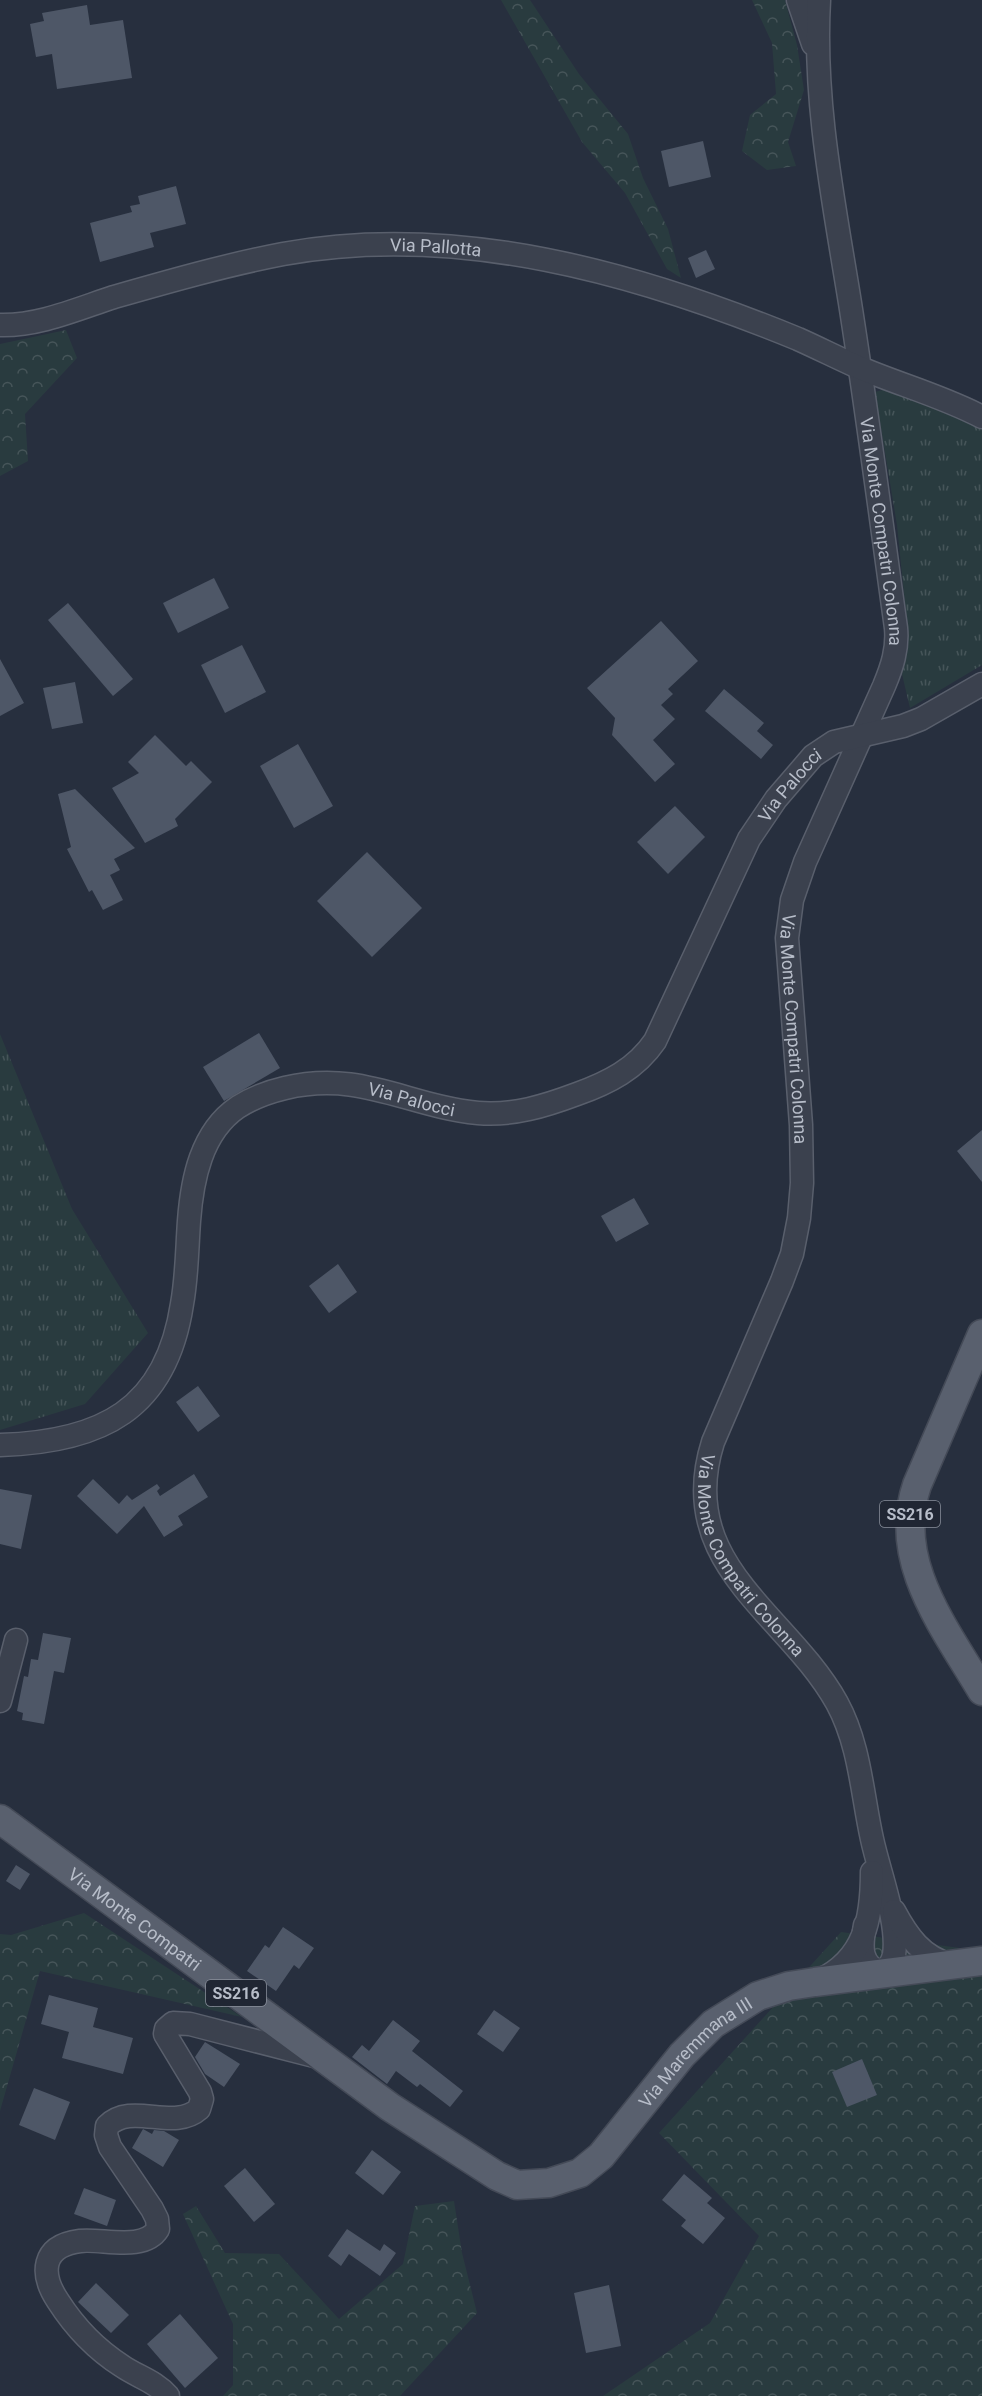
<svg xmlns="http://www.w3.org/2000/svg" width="982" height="2396" font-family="Roboto,sans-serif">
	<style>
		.grass { fill: url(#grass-tufts) }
		.forest { fill: url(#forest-crowns) }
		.building { fill: #4e5767 }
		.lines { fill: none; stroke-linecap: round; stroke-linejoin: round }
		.minor-casing { stroke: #595f6c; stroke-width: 25 }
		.major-casing { stroke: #444a57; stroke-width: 31 }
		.minor { stroke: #3b414e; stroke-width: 22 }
		.major { stroke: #59606e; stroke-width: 28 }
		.labels { text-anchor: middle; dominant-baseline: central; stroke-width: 4.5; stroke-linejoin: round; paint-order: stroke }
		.shield { fill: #202633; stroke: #8a909c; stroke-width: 1.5 }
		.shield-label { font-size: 16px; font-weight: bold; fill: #b7bdc9 }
		.street-label { font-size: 18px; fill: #b7bdc9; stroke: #202633 }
	</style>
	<defs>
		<pattern id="grass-tufts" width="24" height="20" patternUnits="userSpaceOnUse" patternTransform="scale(1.5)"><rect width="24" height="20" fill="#293b3f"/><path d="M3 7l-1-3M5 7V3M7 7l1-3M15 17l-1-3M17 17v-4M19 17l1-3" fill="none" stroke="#465559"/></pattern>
		<pattern id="forest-crowns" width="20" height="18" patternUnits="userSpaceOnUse" patternTransform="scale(1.5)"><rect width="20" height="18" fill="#293b3f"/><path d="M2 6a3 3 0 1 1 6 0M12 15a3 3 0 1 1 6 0" fill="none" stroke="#465559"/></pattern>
	</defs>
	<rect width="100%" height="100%" fill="#272f3e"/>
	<g class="grass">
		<polygon points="886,389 925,398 982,428 982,665 910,708 902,674 907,623 897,525 875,392"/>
		<polygon points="0,1034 72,1209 148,1333 85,1404 0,1430"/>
	</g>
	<g class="forest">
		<polygon points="501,0 530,0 579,74 628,134 643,178 668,229 681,278 667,269 625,193 582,142"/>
		<polygon points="752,0 785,0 797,45 804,90 788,142 796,166 767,170 742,151 750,115 776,94 772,43"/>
		<polygon points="66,330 77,358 25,414 28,461 0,476 0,344"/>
		<polygon points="84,1913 242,2017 40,1971 0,2111 0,1934 11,1935"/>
		<polygon points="841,1932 982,1951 982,2396 603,2396 710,2323 759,2236 659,2133"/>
		<polygon points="454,2201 462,2253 477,2313 400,2396 223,2396 233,2385 233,2324 183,2214 196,2206 225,2253 279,2254 339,2319 403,2264 415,2206"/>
	</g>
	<g class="building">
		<polygon points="87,5 90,25 123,20 132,78 57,89 52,54 36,57 30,24 44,21 42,13"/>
		<polygon points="703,141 711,177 669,187 661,151"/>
		<polygon points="176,186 186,224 150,233 154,247 100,262 90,223 132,212 130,206 140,204 138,196"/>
		<polygon points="706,250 715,269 696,278 688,258"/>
		<polygon points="214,578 229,608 178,633 163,603"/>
		<polygon points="68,603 133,679 113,696 48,620"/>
		<polygon points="661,621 698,661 668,689 673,694 661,705 675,719 653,740 675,764 655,782 612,735 615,718 587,688"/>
		<polygon points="242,645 266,692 225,713 201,665"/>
		<polygon points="0,659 24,703 0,716"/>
		<polygon points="75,682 83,723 52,729 43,688"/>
		<polygon points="724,689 764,723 757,731 773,745 761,759 705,711"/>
		<polygon points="155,735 186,766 191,761 212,782 175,819 178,826 145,843 112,788 139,773 128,762"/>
		<polygon points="298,744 333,806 294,828 260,766"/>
		<polygon points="75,789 135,848 114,859 120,870 110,875 123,900 103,910 92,890 89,892 67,849 71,847 58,794"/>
		<polygon points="675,806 705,837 668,874 637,842"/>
		<polygon points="367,852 422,908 372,957 317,901"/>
		<polygon points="259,1033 280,1068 224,1101 203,1067"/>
		<polygon points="982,1130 982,1182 957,1151"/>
		<polygon points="634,1198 649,1224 616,1242 601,1216"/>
		<polygon points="338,1264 357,1292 329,1313 309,1286"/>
		<polygon points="198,1386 220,1416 198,1432 176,1402"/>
		<polygon points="194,1474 208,1497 178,1516 183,1525 164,1537 144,1506 117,1534 77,1496 93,1479 119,1504 127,1495 132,1500 157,1484 160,1488 157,1491 160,1496"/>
		<polygon points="0,1489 32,1495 21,1549 0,1544"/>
		<polygon points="43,1633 71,1638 64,1673 54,1671 44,1724 22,1720 23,1713 17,1711 24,1676 28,1677 31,1659 38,1660"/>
		<polygon points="16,1865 30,1874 20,1890 6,1881"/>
		<polygon points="283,1927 314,1948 299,1969 294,1965 276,1991 247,1971 265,1945 269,1948"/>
		<polygon points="49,1995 98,2008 93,2027 133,2038 123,2074 62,2058 69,2032 41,2024"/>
		<polygon points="494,2010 520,2028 503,2052 477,2034"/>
		<polygon points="393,2020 420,2041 412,2051 463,2091 450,2107 420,2084 417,2087 396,2071 387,2084 352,2057 362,2045 369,2051"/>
		<polygon points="205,2042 240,2064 224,2087 205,2074 195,2057"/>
		<polygon points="862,2059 877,2095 847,2107 832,2072"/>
		<polygon points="34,2088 70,2102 55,2140 19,2125"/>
		<polygon points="143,2129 152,2134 154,2130 164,2131 179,2140 163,2167 132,2148"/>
		<polygon points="372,2150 401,2172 383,2195 355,2173"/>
		<polygon points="245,2168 275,2204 254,2222 224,2186"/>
		<polygon points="684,2174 712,2198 707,2203 725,2218 703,2244 681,2226 686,2220 662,2200"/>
		<polygon points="84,2188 116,2200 107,2226 74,2214"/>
		<polygon points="347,2229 380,2251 384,2244 396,2253 380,2276 349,2254 341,2266 328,2256"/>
		<polygon points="96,2283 129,2315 111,2333 78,2302"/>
		<polygon points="609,2285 621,2346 586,2353 574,2293"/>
		<polygon points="180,2314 218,2358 185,2388 147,2344"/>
	</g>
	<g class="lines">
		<defs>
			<g id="minor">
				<polyline points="798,0 813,44"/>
				<path id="s1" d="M819 0C813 102 834 203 850 303 867 411 881 520 896 628 898 649 892 667 884 686L805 862 792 900 787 938 801 1125 802 1183 799 1218 792 1254 782 1281 713 1442C674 1565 787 1613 837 1703 860 1745 862 1794 872 1839 879 1872 899 1923 894 1955 892 1963 888 1969 882 1974 859 1964 861 1946 865 1925"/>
				<path id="s2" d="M0 325C39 326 77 309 114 297 170 281 226 265 283 254 458 222 637 273 798 339 818 348 838 358 858 367 900 385 942 396 982 417"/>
				<path id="s3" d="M0 1445C101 1442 166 1410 182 1304 187 1277 187 1249 189 1221 192 1180 201 1132 238 1107 252 1098 268 1092 285 1088 361 1070 407 1106 478 1113 513 1116 545 1106 577 1094 608 1083 636 1069 655 1041L749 839 776 799 813 756 834 742 903 726 921 719 982 684"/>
				<polyline points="0,1701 16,1640"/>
				<path d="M894 1911C908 1937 922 1957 951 1965"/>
				<path d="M820 1980C865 1959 872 1918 872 1872"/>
				<path d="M168 2396C155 2381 138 2377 122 2366 97 2350 74 2326 58 2301 40 2274 41 2246 80 2241 101 2238 144 2252 158 2229L157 2219 152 2209 110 2147 106 2135 107 2126C132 2101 173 2132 199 2109L202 2099 200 2092 165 2034 166 2029 173 2023 190 2024 318 2057"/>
			</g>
			<g id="major">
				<path d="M982 1334 917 1485C891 1561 945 1628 982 1691"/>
				<path id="s4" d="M0 1819 390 2107 497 2176 517 2185 549 2183 580 2173 601 2156 682 2055 713 2024 758 1996 789 1986 815 1982 982 1961"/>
			</g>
		</defs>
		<use href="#minor" class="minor-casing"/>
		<use href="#major" class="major-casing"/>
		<use href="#minor" class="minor"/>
		<use href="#major" class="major"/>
	</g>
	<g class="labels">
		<g class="shield">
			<rect x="880" y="1501" width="60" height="26" rx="4.5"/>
			<rect x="206" y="1980" width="60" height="26" rx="4.5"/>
		</g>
		<g class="shield-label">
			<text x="910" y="1514">SS216</text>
			<text x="236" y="1993">SS216</text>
		</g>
		<g class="street-label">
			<text stroke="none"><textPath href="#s2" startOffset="446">Via Pallotta</textPath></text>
			<text stroke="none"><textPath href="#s1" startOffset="536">Via Monte Compatri Colonna</textPath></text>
			<text stroke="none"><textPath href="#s3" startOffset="1204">Via Palocci</textPath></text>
			<text stroke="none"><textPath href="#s1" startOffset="1056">Via Monte Compatri Colonna</textPath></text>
			<text stroke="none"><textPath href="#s3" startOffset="648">Via Palocci</textPath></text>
			<text stroke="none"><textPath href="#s1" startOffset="1614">Via Monte Compatri Colonna</textPath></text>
			<text stroke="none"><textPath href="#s4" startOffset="168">Via Monte Compatri</textPath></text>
			<text stroke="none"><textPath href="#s4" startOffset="867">Via Maremmana III</textPath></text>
		</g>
	</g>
</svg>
